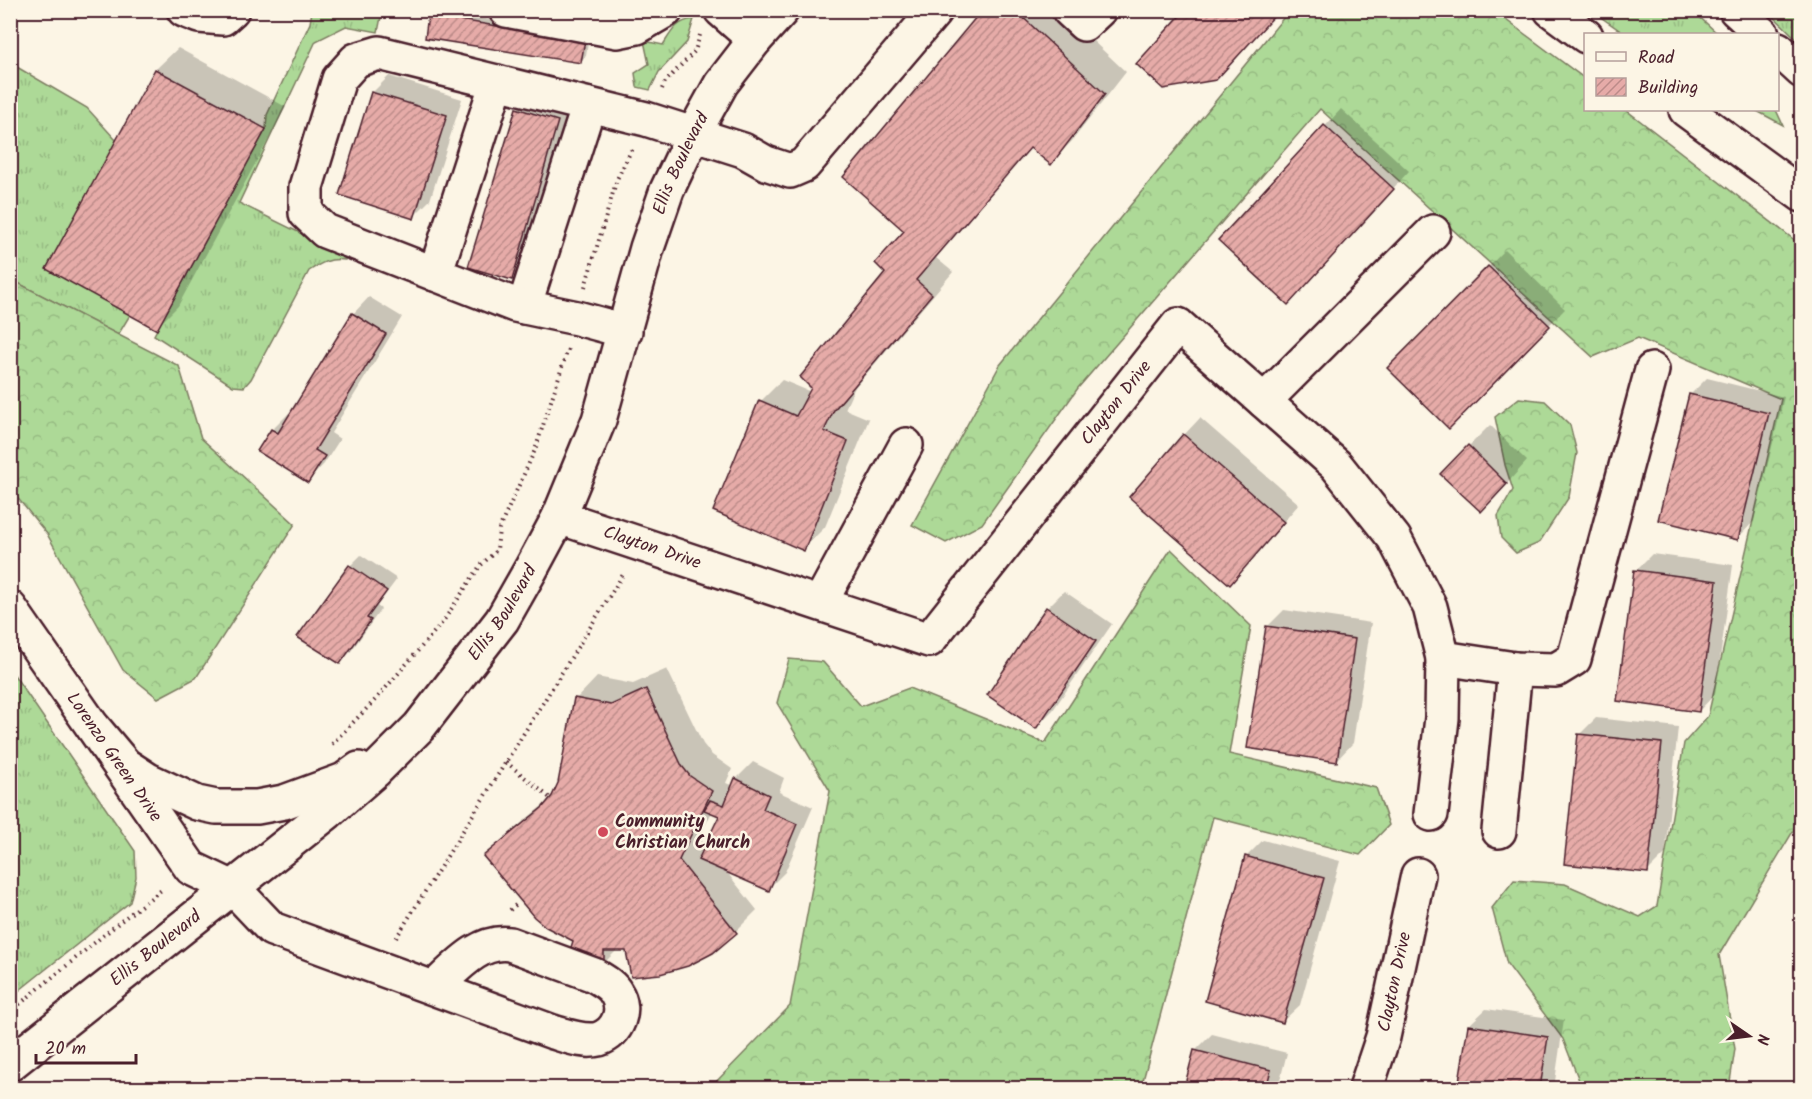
<svg xmlns="http://www.w3.org/2000/svg" width="1812" height="1099" font-family="Kalam,sans-serif">
	<style>
		.grass { fill: url(#grass-tufts); stroke: #7c7c61; stroke-width: 1.5 }
		.forest { fill: url(#forest-crowns); stroke: #7c7c61; stroke-width: 1.5 }
		.shadow { fill: #0003; fill-rule: evenodd }
		.building { fill: url(#building-hatch); stroke: #4a1f2b; stroke-width: 1.5 }
		.lines { fill: none; stroke-linecap: round; stroke-linejoin: round }
		.minor-casing { stroke: #4a1f2b; stroke-width: 38 }
		.major-casing { stroke: #4a1f2b; stroke-width: 38 }
		.highway-casing { stroke: #4a1f2b; stroke-width: 38 }
		.path { stroke: #4a1f2b; stroke-width: 4; stroke-dasharray: 1.5 4.5; stroke-linecap: butt }
		.minor { stroke: #fcf5e5; stroke-width: 33 }
		.major { stroke: #fcf5e5; stroke-width: 33 }
		.highway { stroke: #fcf5e5; stroke-width: 33 }
		.poi-dot { fill: #d1495b; stroke: #fcf5e5; stroke-width: 2 }
		.labels { text-anchor: middle; dominant-baseline: central; stroke-width: 5; stroke-linejoin: round; paint-order: stroke }
		.street-label { font-size: 18px; fill: #4a1f2b; stroke: #fcf5e5 }
		.poi-label { font-size: 18px; font-weight: bold; fill: #4a1f2b; stroke: #fcf5e5; text-anchor: start }
	</style>
	<defs>
		<pattern id="grass-tufts" width="24" height="20" patternUnits="userSpaceOnUse" patternTransform="scale(1.5)"><rect width="24" height="20" fill="#add997"/><path d="M3 7l-1-3M5 7V3M7 7l1-3M15 17l-1-3M17 17v-4M19 17l1-3" fill="none" stroke="#96ba82"/></pattern>
		<pattern id="forest-crowns" width="20" height="18" patternUnits="userSpaceOnUse" patternTransform="scale(1.5)"><rect width="20" height="18" fill="#add997"/><path d="M2 6a3 3 0 1 1 6 0M12 15a3 3 0 1 1 6 0" fill="none" stroke="#96ba82"/></pattern>
		<pattern id="building-hatch" width="6" height="6" patternUnits="userSpaceOnUse" patternTransform="scale(1.5)"><rect width="6" height="6" fill="#e6aba8"/><path d="M-1 1l2-2M0 6l6-6M5 7l2-2" fill="none" stroke="#bc8b89"/></pattern>
	</defs>
	<rect width="100%" height="100%" fill="#fcf5e5"/>
	<filter id="ink" filterUnits="userSpaceOnUse"><feTurbulence type="fractalNoise" baseFrequency=".0167" numOctaves="2"/><feDisplacementMap in="SourceGraphic" scale="12" xChannelSelector="R" yChannelSelector="G"/><feConvolveMatrix kernelMatrix="1 2 1 2 8 2 1 2 1" color-interpolation-filters="sRGB"/></filter>
	<g filter="url(#ink)">
		<g class="grass">
			<path d="M374 10 382 12 378 32 346 26 316 41 239 203 347 256 345 260C329 258 321 263 309 271L251 379 244 387 233 386 154 335 266 129 267 115 310 23 312 11Z"/>
			<polygon points="1592,11 1693,11 1718,34 1625,34"/>
			<polygon points="1768,11 1801,11 1801,43"/>
			<path d="M694 19 687 42 659 72 650 90 637 87 635 73 649 64 644 41 663 45C672 31 676 21 694 19Z"/>
			<polygon points="10,63 87,108 116,140 130,315 118,335 16,282 10,237"/>
			<polygon points="1755,110 1776,110 1783,125"/>
			<polygon points="10,669 135,851 136,877 130,902 11,997"/>
		</g>
		<g class="forest">
			<polygon points="1289,11 1494,11 1585,79 1586,110 1626,110 1801,245 1801,818 1719,955 1735,1049 1729,1088 1582,1088 1563,1039 1507,964 1492,908 1514,880 1565,884 1640,917 1657,906 1684,743 1708,716 1781,399 1638,338 1593,357 1320,109 1078,388 982,524 946,543 912,525 1000,365"/>
			<polygon points="11,237 16,282 179,366 201,438 295,524 196,678 158,698 123,670 47,534 11,490"/>
			<polygon points="1519,398 1545,401 1570,425 1577,453 1569,497 1539,543 1516,553 1501,538 1498,516 1513,490 1505,465 1495,417"/>
			<polygon points="1171,549 1251,626 1229,754 1376,788 1389,825 1360,855 1213,817 1141,1088 710,1088 790,1006 830,791 777,703 789,659 823,662 861,706 909,688 1045,743"/>
		</g>
		<g class="shadow">
			<polygon points="984,10 1060,10 1126,72 1072,141 1050,163 1031,147 936,258 953,272 855,387 845,409 869,419 825,527 803,549 761,401 782,380 811,392 887,272 906,230"/>
			<polygon points="435,11 589,36 586,56 580,61 429,16"/>
			<polygon points="178,48 286,107 178,306 156,328 48,269 156,69"/>
			<polygon points="389,76 462,99 430,200 413,217 372,93"/>
			<polygon points="534,92 573,105 528,261 512,278 517,109"/>
			<polygon points="1341,109 1409,171 1304,286 1220,240"/>
			<polygon points="1505,250 1565,309 1449,427 1389,368"/>
			<polygon points="369,297 402,317 331,433 340,439 324,464 308,481 259,451 272,430 289,413 291,414 353,314"/>
			<polygon points="1707,378 1784,397 1754,521 1738,538 1690,395"/>
			<polygon points="1200,418 1299,504 1246,566 1184,435"/>
			<polygon points="1490,425 1527,461 1502,489 1469,446"/>
			<polygon points="1652,554 1733,565 1715,694 1699,711 1635,571"/>
			<polygon points="361,555 397,579 377,606 381,609 351,651 340,663 350,566"/>
			<polygon points="1064,591 1112,624 1053,710 1036,727 989,694 1047,608"/>
			<polygon points="1284,610 1371,623 1353,743 1337,760 1267,627"/>
			<path d="M667 669 703 744 712 755 732 769 726 783 733 786 736 779 753 762 784 778 779 792 813 807 785 872 768 889 725 870 757 910 735 932 627 950H617L604 963 575 940 485 857 507 835 554 796 560 784 576 699 597 677 633 684ZM712 812 721 815 706 846 699 837Z"/>
			<polygon points="1596,718 1678,727 1665,854 1648,871 1579,735"/>
			<polygon points="1263,840 1340,861 1300,1005 1283,1021 1246,857"/>
			<polygon points="1486,1009 1564,1020 1554,1088 1460,1088 1469,1025"/>
			<polygon points="1212,1034 1287,1053 1278,1088 1185,1088 1195,1051"/>
		</g>
		<g class="building">
			<polygon points="982,10 1015,10 1105,94 1051,165 1030,148 916,280 932,294 834,410 824,431 848,441 804,551 713,511 759,400 796,416 811,388 800,377 885,273 875,263 904,231 843,177"/>
			<polygon points="1185,10 1272,10 1276,14 1216,80 1163,89 1136,64"/>
			<polygon points="428,15 585,40 581,63 425,38"/>
			<polygon points="155,69 266,129 157,330 46,269"/>
			<polygon points="371,92 447,115 414,219 339,195"/>
			<polygon points="516,108 558,121 512,280 468,267"/>
			<polygon points="1324,125 1394,189 1288,305 1218,240"/>
			<polygon points="1488,266 1550,326 1449,429 1387,368"/>
			<polygon points="352,313 386,334 315,450 325,456 308,483 257,451 271,429 278,433"/>
			<polygon points="1689,394 1769,413 1738,540 1658,520"/>
			<polygon points="1183,434 1284,522 1230,585 1129,497"/>
			<polygon points="1468,445 1507,484 1481,512 1440,474"/>
			<polygon points="349,565 387,591 367,618 371,620 340,664 297,637"/>
			<polygon points="1634,570 1717,581 1699,712 1617,701"/>
			<polygon points="1046,607 1096,641 1036,729 987,695"/>
			<polygon points="1266,626 1355,639 1337,762 1247,748"/>
			<polygon points="646,689 682,766 690,776 712,791 679,860 737,933 713,953 688,966 660,974 631,977 626,951 604,951 604,964 568,957 573,941 546,927 534,917 483,856 543,807 552,796 558,783 574,698 611,705"/>
			<polygon points="1578,734 1662,743 1648,873 1564,864"/>
			<polygon points="735,778 769,795 763,809 797,824 769,891 698,860 719,816 704,810 710,800 724,805"/>
			<polygon points="1245,856 1324,878 1283,1023 1205,1001"/>
			<polygon points="1468,1025 1548,1037 1540,1088 1458,1088"/>
			<polygon points="1194,1050 1271,1070 1266,1088 1184,1088"/>
		</g>
		<g class="lines">
			<defs>
				<g id="minor">
					<polyline points="184,10 199,16 223,18 232,10"/>
					<polyline points="506,10 617,31 637,27 666,10"/>
					<polyline points="721,10 755,40"/>
					<polyline points="1069,10 1084,24 1099,10"/>
					<polyline points="1551,10 1586,36"/>
					<polyline points="1686,110 1802,195"/>
					<polyline points="435,274 497,82"/>
					<polyline points="524,307 589,105"/>
					<polyline points="625,331 577,318 515,305 325,231 306,213 306,187 339,79 356,60 379,53 646,119 743,150 766,163 790,171 804,165 936,10"/>
					<polyline points="1264,401 1433,232"/>
					<path id="s1" d="M559 517 929 640 1178 325 1336 465 1394 538 1430 607 1443 658 1442 718 1431 814"/>
					<polyline points="820,603 906,445"/>
					<polyline points="1443,658 1515,669 1556,670 1574,659 1652,370"/>
					<polyline points="1499,831 1515,669"/>
					<path d="M233 888 272 929 553 1032C567 1036 584 1043 599 1039 618 1032 627 1010 616 993 612 985 602 980 594 975L510 944C479 939 455 969 434 988"/>
					<path id="s2" d="M1366 1088 1383 1037 1418 875"/>
				</g>
				<g id="major">
					<path id="s3" d="M10 608 191 868 233 888"/>
					<polyline points="94,728 125,765 148,780 197,803 216,807 257,807 284,802 344,780 359,769"/>
					<path id="s4" d="M10 1064 328 812 375 771 419 727 502 620 531 569 559 517 599 420 647 248 667 190 694 133 721 84 755 40 782 10"/>
				</g>
				<g id="highway">
					<polyline points="1736,10 1762,34"/>
					<polyline points="1778,49 1802,71"/>
				</g>
			</defs>
			<use href="#minor" class="minor-casing"/>
			<use href="#major" class="major-casing"/>
			<use href="#highway" class="highway-casing"/>
			<g class="path">
				<polyline points="662,89 665,82 695,51 700,35"/>
				<polyline points="585,287 617,179 632,149"/>
				<polyline points="332,744 377,698 442,623 480,566 497,550 499,529 535,450 568,349"/>
				<polyline points="506,762 550,798"/>
				<polyline points="510,910 519,902"/>
				<polyline points="396,938 624,573"/>
				<polyline points="10,1012 126,917 164,888"/>
			</g>
			<use href="#minor" class="minor"/>
			<use href="#major" class="major"/>
			<use href="#highway" class="highway"/>
		</g>
	</g>
	<circle class="poi-dot" cx="603" cy="832" r="6"/>
	<g class="labels">
		<g class="street-label">
			<text stroke="none"><textPath href="#s4" startOffset="1158">Ellis Boulevard</textPath></text>
			<text stroke="none"><textPath href="#s1" startOffset="692">Clayton Drive</textPath></text>
			<text stroke="none"><textPath href="#s1" startOffset="98">Clayton Drive</textPath></text>
			<text stroke="none"><textPath href="#s4" startOffset="672">Ellis Boulevard</textPath></text>
			<text stroke="none"><textPath href="#s3" startOffset="182">Lorenzo Green Drive</textPath></text>
			<text stroke="none"><textPath href="#s4" startOffset="186">Ellis Boulevard</textPath></text>
			<text stroke="none"><textPath href="#s2" startOffset="110">Clayton Drive</textPath></text>
		</g>
		<g class="poi-label">
			<text x="615" y="822">Community<tspan x="615" dy="21">Christian Church</tspan></text>
		</g>
	</g>
	<rect width="1812" height="1099" fill="none" stroke="#fcf5e5" stroke-width="36"/>
	<rect x="18" y="18" width="1776" height="1063" fill="none" stroke="#4a1f2b" stroke-width="2" filter="url(#ink)"/>
	<rect x="1584" y="33" width="195" height="78" fill="#fcf5e5" stroke="#b59f9b" stroke-width="1.5"/>
	<rect x="1596" y="52" width="30" height="9" fill="#fcf5e5" stroke="#b59f9b" stroke-width="1.5"/>
	<text x="1638" y="63" font-size="18" fill="#4a1f2b">Road</text>
	<rect x="1596" y="78" width="30" height="18" fill="url(#building-hatch)" stroke="#b59f9b" stroke-width="1.5"/>
	<text x="1638" y="93" font-size="18" fill="#4a1f2b">Building</text>
	<g transform="translate(1749 1036) rotate(104)" stroke="#fcf5e5" stroke-width="4.5" paint-order="stroke">
	<path d="M0-4.5L10 22L0 15L-10 22Z" fill="#4a1f2b"/>
	<text y="-9" font-size="16" font-weight="bold" text-anchor="middle" fill="#4a1f2b">N</text>
	</g>
	<path d="M36 1054v9h100v-9" fill="none" stroke="#4a1f2b" stroke-width="3"/>
	<text x="45" y="1054" font-size="18" fill="#4a1f2b" stroke="#fcf5e5" stroke-width="4.5" paint-order="stroke">20 m</text>
</svg>
